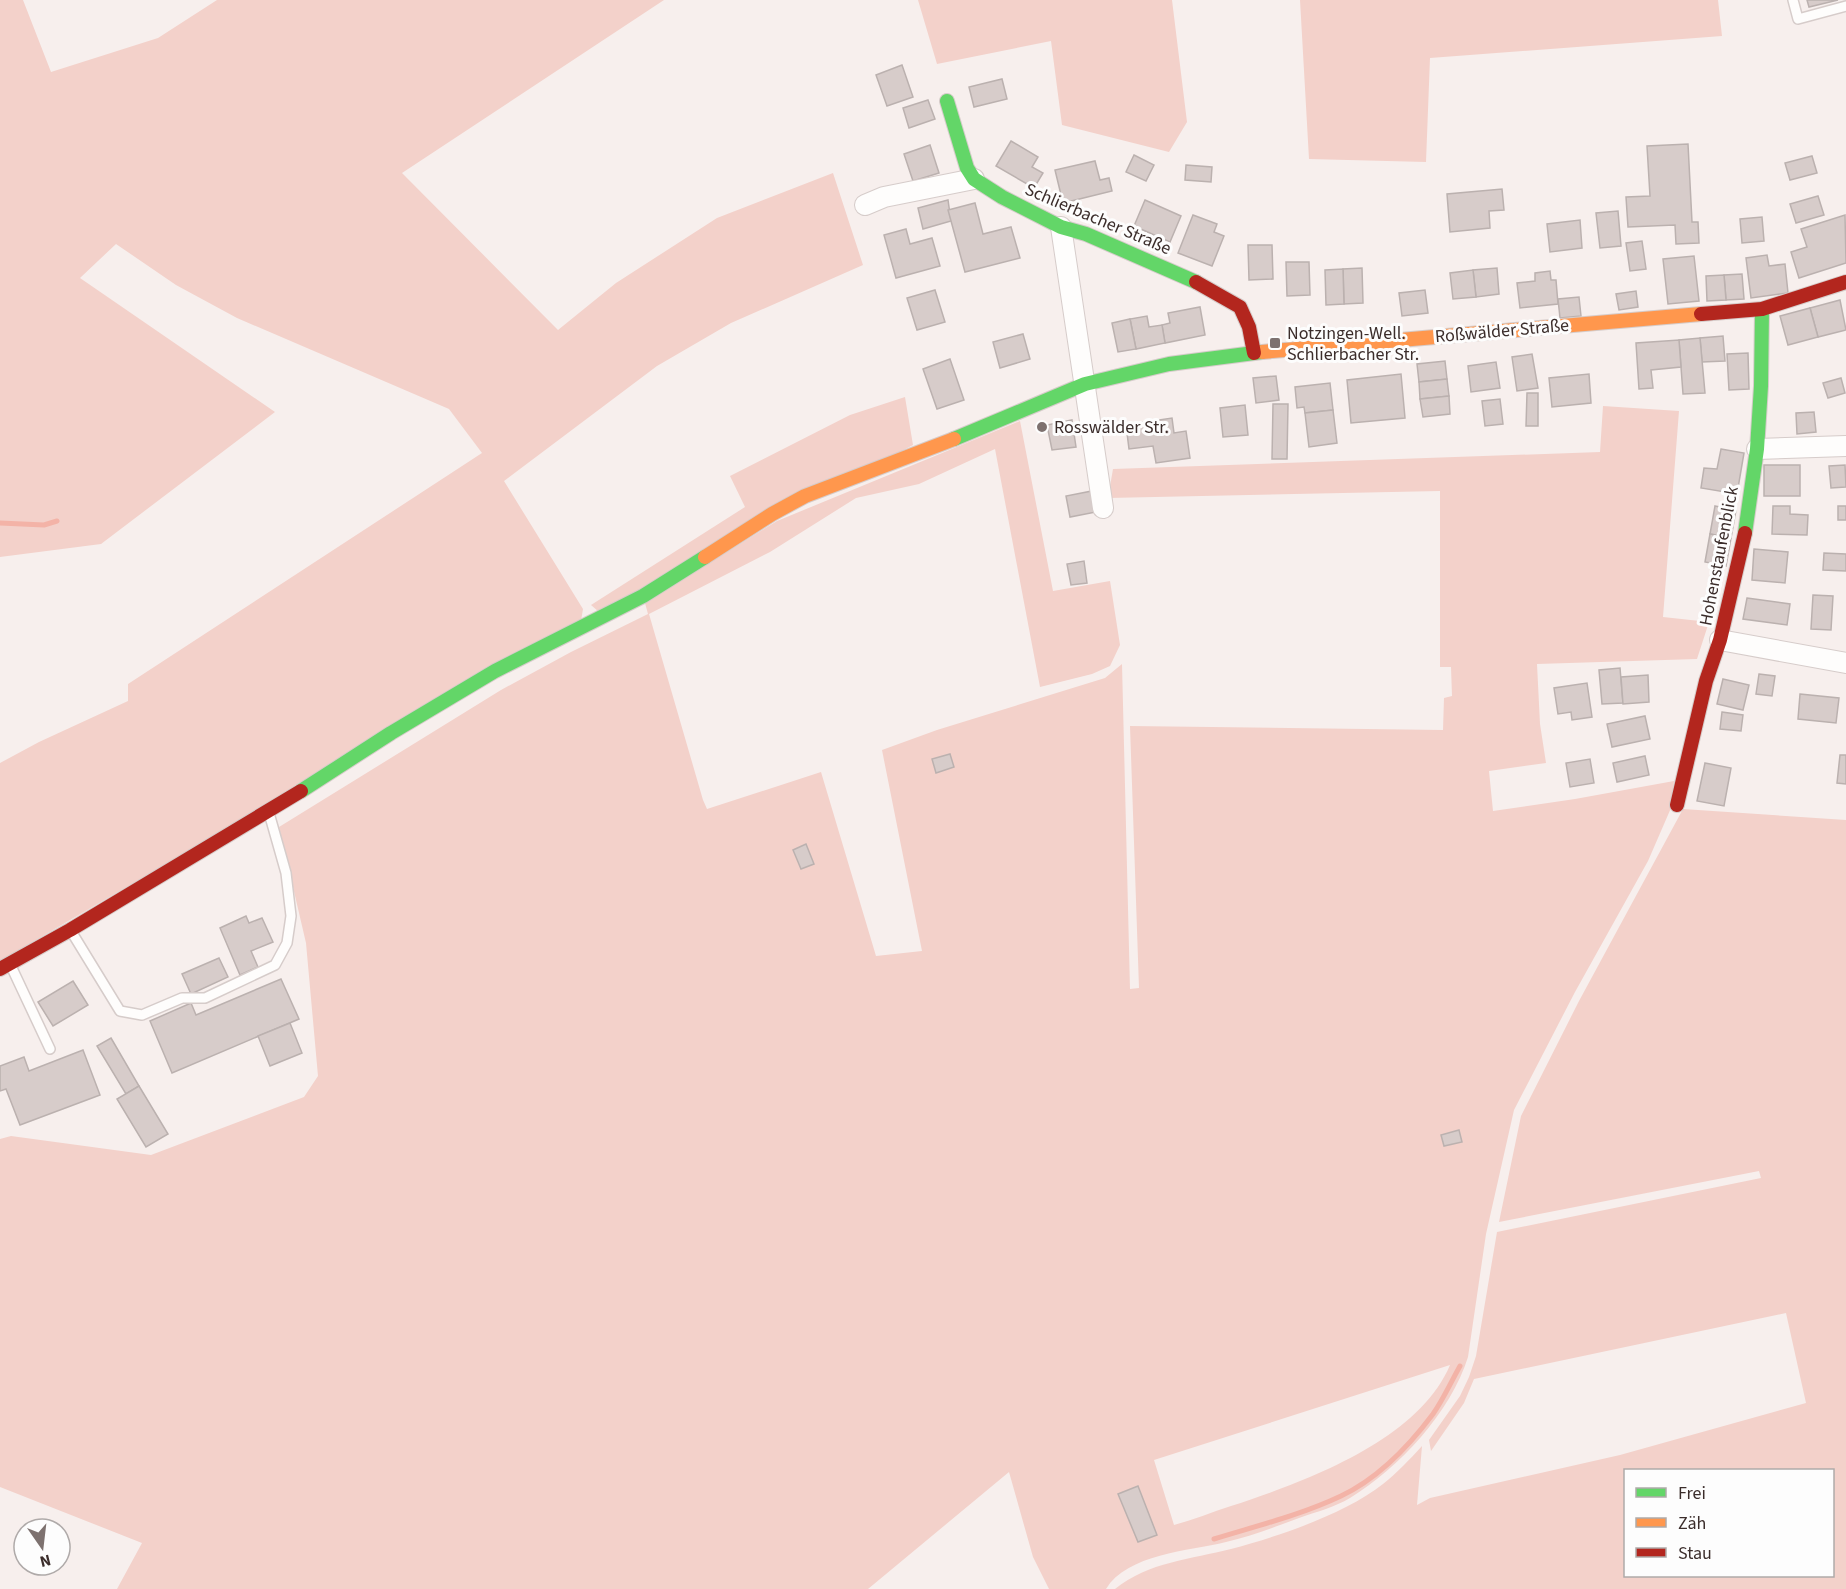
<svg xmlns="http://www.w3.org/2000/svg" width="1846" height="1589" font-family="'Source Sans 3',sans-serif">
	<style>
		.green { fill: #f3d1ca; fill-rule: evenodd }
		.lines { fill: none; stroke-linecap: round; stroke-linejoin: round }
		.stream { stroke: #f3b3a7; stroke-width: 5 }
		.building { fill: #d7ccca; stroke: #bbb1af; stroke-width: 1.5 }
		.lane-casing { stroke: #d6ccca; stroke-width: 12 }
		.street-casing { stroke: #d6ccca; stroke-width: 22 }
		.fast-casing { stroke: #d6ccca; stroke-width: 16 }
		.slow-casing { stroke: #d6ccca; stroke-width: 16 }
		.jam-casing { stroke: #d6ccca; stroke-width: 16 }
		.lane { stroke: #fefdfc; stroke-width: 9 }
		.street { stroke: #fefdfc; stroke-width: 20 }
		.fast { stroke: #63d668; stroke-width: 14 }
		.slow { stroke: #ff974d; stroke-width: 14 }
		.jam { stroke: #b3261e; stroke-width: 14 }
		.poi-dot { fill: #7d716f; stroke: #fdfdfd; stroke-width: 2 }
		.labels { text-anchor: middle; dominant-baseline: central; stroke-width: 6; stroke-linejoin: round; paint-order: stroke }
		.street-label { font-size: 18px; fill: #3b2d2b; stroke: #fdfdfd }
		.poi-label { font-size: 18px; fill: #3b2d2b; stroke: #fdfdfd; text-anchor: start }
	</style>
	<rect width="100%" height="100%" fill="#f7efed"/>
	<g class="green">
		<polygon points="0,0 23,0 51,72 158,38 217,0 664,0 402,173 558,330 616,283 717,218 833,173 863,265 731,323 657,366 504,481 583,609 581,621 0,961 0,763 39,742 128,701 128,684 482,453 449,409 237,318 176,285 116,244 80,278 275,412 101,544 0,557"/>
		<polygon points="918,0 1172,0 1187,122 1169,152 1062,125 1051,41 937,64"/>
		<polygon points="1300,0 1718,0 1722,36 1430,58 1426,162 1309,159"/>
		<polygon points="905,397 913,445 599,612 591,605 745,507 730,476 850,415"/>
		<path d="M1603 406 1679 411 1663 617 1709 622 1697 659 1537 664 1540 724 1546 763 1489 771 1493 811 1575 799 1674 781 1671 808 1648 861 1575 992 1514 1110 1486 1234 1468 1357C1451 1412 1399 1468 1350 1498 1335 1507 1316 1512 1299 1518 1275 1527 1251 1536 1226 1542 1189 1551 1127 1554 1106 1589H1049L1033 1557 1009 1472 868 1589H117L142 1543 0 1487V1139L11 1136 151 1155 304 1097 318 1076 306 943 279 827 501 690 571 652 648 614 645 603 777 521 1020 421 1053 591 1110 581 1120 645 1110 666 1092 674 1040 687 995 449 919 484 856 498 770 552 649 614 703 800 707 809 821 772 876 956 922 951 882 750 937 730 1105 678 1122 664 1130 989 1139 988 1130 726 1443 730 1444 698 1452 696 1451 667H1440V491L1108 498 1113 469 1600 452ZM1450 1365C1418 1441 1304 1482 1231 1506 1212 1512 1193 1520 1174 1525L1154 1460Z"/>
		<path d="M1683 809 1846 820V1589H1115C1148 1562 1192 1559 1231 1549 1277 1537 1345 1514 1383 1484 1397 1473 1410 1459 1422 1446L1417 1505 1430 1498 1620 1455 1806 1403 1786 1313 1474 1379 1464 1403 1431 1451 1429 1440 1460 1396 1469 1377 1476 1356 1497 1232 1761 1178 1759 1171 1499 1222 1521 1116 1579 1001ZM1626 1470H1832V1576H1626Z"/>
	</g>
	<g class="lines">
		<g class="stream">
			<polyline points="0,523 44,525 57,521"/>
			<path d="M1214 1539C1256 1526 1301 1515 1341 1496 1377 1479 1409 1446 1433 1414 1443 1400 1451 1382 1460 1366"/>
		</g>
	</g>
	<g class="building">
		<polygon points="1807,0 1838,0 1809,7"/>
		<polygon points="902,65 913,97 887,106 876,75"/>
		<polygon points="1002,79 1007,99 974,107 969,87"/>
		<polygon points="928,100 935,119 909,128 903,108"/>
		<polygon points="1011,141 1038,157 1032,167 1043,173 1034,188 996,166"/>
		<polygon points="1688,144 1692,222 1698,222 1699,243 1676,244 1675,225 1628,227 1626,197 1650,196 1647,146"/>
		<polygon points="930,145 939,173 913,181 904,154"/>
		<polygon points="1134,155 1154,165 1146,181 1126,172"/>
		<polygon points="1812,156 1817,173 1790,180 1785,163"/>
		<polygon points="1095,161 1100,180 1109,178 1112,191 1063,203 1055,170"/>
		<polygon points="1186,165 1212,167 1211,182 1185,180"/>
		<polygon points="1502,189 1504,210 1489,211 1490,228 1450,232 1447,194"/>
		<polygon points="1818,196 1824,215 1796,223 1790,204"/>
		<polygon points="948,200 951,221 923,229 918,208"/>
		<polygon points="1145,200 1181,216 1170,242 1134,226"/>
		<polygon points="975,203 983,234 1011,227 1020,258 965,272 948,210"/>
		<polygon points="1618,211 1621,246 1600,248 1596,213"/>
		<polygon points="1193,215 1217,224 1214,232 1224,236 1212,266 1178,253"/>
		<polygon points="1845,215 1846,263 1799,278 1791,252 1807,247 1801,229"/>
		<polygon points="1762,217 1764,241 1742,243 1740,219"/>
		<polygon points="1580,220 1582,248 1550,252 1547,224"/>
		<polygon points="906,229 910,244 932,238 940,266 896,278 884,235"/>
		<polygon points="1642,241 1646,269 1630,271 1626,243"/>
		<polygon points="1248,245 1272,245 1273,279 1249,280"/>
		<polygon points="1767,255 1769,266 1785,264 1788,293 1751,298 1746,258"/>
		<polygon points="1694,256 1699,301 1668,304 1663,259"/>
		<polygon points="1286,262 1309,262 1310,295 1287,296"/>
		<polygon points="1362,268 1363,303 1344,304 1343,269"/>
		<polygon points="1497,268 1499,294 1476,297 1473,270"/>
		<polygon points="1343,269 1344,304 1326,305 1325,270"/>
		<polygon points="1473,270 1476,297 1453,299 1450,273"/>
		<polygon points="1550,271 1551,280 1556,280 1558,304 1520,308 1517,283 1535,281 1535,273"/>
		<polygon points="1742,274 1744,299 1726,300 1724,275"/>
		<polygon points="1724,275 1726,300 1707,301 1706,276"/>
		<polygon points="935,290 945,322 917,330 907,298"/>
		<polygon points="1425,290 1428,313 1402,316 1399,293"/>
		<polygon points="1636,291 1638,307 1619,310 1616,294"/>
		<polygon points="1579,297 1581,316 1560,318 1558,299"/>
		<polygon points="1840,300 1846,330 1818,337 1810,308"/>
		<polygon points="1200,307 1205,335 1165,343 1162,325 1170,323 1168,313"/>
		<polygon points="1810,308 1818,337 1788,345 1780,316"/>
		<polygon points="1147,316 1149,327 1162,325 1165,343 1136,349 1130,319"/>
		<polygon points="1130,319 1136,349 1118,352 1112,323"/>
		<polygon points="1023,334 1030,359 1000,368 993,342"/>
		<polygon points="1723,336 1725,361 1702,362 1700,338"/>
		<polygon points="1700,338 1705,393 1683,394 1679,340"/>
		<polygon points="1679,340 1681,367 1651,370 1653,388 1639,389 1636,343"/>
		<polygon points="1748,353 1749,389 1729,390 1727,354"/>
		<polygon points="1532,354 1538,388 1517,391 1512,357"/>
		<polygon points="950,359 964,400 937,409 923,369"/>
		<polygon points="1445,361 1447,379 1419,382 1417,364"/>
		<polygon points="1496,362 1500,388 1471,392 1468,366"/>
		<polygon points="1401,374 1405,418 1351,423 1347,380"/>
		<polygon points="1589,374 1591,403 1552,407 1549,378"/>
		<polygon points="1276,376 1279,400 1256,403 1253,378"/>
		<polygon points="1841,378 1845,393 1828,398 1823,383"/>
		<polygon points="1447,379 1449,396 1420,399 1419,382"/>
		<polygon points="1330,383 1333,410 1305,413 1304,407 1297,408 1295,387"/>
		<polygon points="1527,393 1538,393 1538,426 1526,426"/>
		<polygon points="1449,396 1450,414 1423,417 1420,399"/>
		<polygon points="1500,399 1503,424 1485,426 1482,401"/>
		<polygon points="1273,404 1288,404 1287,459 1272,459"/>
		<polygon points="1245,405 1248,435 1223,437 1220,408"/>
		<polygon points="1333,410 1337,443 1309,447 1305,413"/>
		<polygon points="1814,412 1816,432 1797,434 1796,413"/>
		<polygon points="1172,418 1174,433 1186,431 1190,458 1156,463 1153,446 1129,449 1126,425"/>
		<polygon points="1072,420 1076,447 1052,450 1047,425"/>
		<polygon points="1721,449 1744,453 1737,494 1701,488 1704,468 1717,469"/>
		<rect x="1764" y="465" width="36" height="31"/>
		<polygon points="1845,465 1846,487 1831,488 1829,466"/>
		<polygon points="1092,491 1096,512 1070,517 1066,496"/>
		<polygon points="1715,506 1736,510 1731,538 1710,534"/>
		<polygon points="1773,506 1790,506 1790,514 1808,515 1807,535 1772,534"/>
		<rect x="1838" y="506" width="8" height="14"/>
		<polygon points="1710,534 1731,538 1726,566 1705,562"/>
		<polygon points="1754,549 1788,552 1785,583 1752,580"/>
		<polygon points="1824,553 1846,554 1846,571 1823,570"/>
		<polygon points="1084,561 1087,583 1071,585 1067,564"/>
		<polygon points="1813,595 1833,596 1831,630 1811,629"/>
		<polygon points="1747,598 1790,604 1787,625 1743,619"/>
		<polygon points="1620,668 1623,703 1602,704 1599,670"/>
		<polygon points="1759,674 1775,676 1772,696 1756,694"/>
		<polygon points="1648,675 1649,702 1623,704 1621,677"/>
		<polygon points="1723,679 1749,685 1743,710 1717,704"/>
		<polygon points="1587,683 1592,717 1572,720 1571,712 1558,714 1554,688"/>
		<polygon points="1800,694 1839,698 1836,723 1798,719"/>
		<polygon points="1722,712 1743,715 1741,731 1720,729"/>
		<polygon points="1645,716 1650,739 1612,747 1607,724"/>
		<polygon points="950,754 954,767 936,773 932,759"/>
		<polygon points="1840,755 1846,755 1846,784 1837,783"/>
		<polygon points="1645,756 1649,775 1617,782 1613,763"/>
		<polygon points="1590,759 1594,783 1570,787 1566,763"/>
		<polygon points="1705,763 1731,768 1724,806 1697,801"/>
		<polygon points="806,844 814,864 801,869 793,850"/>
		<polygon points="246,916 249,923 262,918 273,942 251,951 258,967 240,975 220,928"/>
		<polygon points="219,958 228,977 191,994 182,974"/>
		<polygon points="281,979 299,1019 172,1073 150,1021 191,1003 196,1015"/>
		<polygon points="73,981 88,1005 53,1026 38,1002"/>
		<polygon points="290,1023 302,1053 270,1066 258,1036"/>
		<polygon points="111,1038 139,1086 126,1094 97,1046"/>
		<polygon points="83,1050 100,1095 20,1125 6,1089 0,1091 0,1066 24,1057 29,1071"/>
		<polygon points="139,1086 168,1134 146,1147 117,1099"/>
		<polygon points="1459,1130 1462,1142 1444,1146 1441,1135"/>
		<polygon points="1138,1486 1157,1535 1138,1542 1118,1494"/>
	</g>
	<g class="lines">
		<defs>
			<g id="lane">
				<polyline points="1793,0 1798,19 1846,6"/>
				<polyline points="71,931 120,1011 142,1015 182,998 205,998 275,965 287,943 291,916 286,873 269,813"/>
				<polyline points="11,966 50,1049"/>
			</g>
			<g id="street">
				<polyline points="865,205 884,197 974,179"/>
				<polyline points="1061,227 1103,508"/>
				<polyline points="1757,449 1846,446"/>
				<polyline points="1720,640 1846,663"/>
			</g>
			<g id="fast">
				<polyline points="947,101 967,168 974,179 1002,197 1061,227 1086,234 1196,282"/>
				<polyline points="954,439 1085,384 1169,364 1262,352"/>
				<polyline points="1745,533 1757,449 1761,386 1762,309"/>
				<polyline points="301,791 391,733 495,671 643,596 705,557"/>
			</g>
			<g id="slow">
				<polyline points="1262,352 1701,314"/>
				<polyline points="705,557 772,514 805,496 954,439"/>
			</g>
			<g id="jam">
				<polyline points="1196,282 1240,307 1249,327 1254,353"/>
				<polyline points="1701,314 1762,309 1846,282"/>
				<polyline points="1677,805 1706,681 1720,640 1745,533"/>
				<polyline points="0,969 70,930 301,791"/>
			</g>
		</defs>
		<use href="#lane" class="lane-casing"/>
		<use href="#street" class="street-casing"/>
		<use href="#fast" class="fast-casing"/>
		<use href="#slow" class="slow-casing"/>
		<use href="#jam" class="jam-casing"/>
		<use href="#lane" class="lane"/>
		<use href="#street" class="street"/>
		<use href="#fast" class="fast"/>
		<use href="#slow" class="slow"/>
		<use href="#jam" class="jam"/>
	</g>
	<g class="poi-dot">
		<rect x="1269" y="337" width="12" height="12" rx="3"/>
		<circle cx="1042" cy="427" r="6"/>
	</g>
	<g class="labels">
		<g class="street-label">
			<text transform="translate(1098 219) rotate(23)">Schlierbacher Straße</text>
			<text transform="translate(1502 331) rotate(-5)">Roßwälder Straße</text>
			<text transform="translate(1719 556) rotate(-79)">Hohenstaufenblick</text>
		</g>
		<g class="poi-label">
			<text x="1287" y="333">Notzingen-Well.<tspan x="1287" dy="21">Schlierbacher Str.</tspan></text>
			<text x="1054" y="427">Rosswälder Str.</text>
		</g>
	</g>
	<rect x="1624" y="1469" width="210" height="108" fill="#fdfdfd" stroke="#afaaa9" stroke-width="1.5"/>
	<rect x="1636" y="1488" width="30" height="9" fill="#63d668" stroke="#afaaa9" stroke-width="1.5"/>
	<text x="1678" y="1499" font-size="18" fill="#3b2d2b">Frei</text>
	<rect x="1636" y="1518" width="30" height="9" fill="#ff974d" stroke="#afaaa9" stroke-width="1.5"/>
	<text x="1678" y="1529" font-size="18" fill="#3b2d2b">Zäh</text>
	<rect x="1636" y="1548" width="30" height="9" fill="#b3261e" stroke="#afaaa9" stroke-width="1.5"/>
	<text x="1678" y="1559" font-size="18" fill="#3b2d2b">Stau</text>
	<g transform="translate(42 1547) rotate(166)"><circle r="28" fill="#fdfdfd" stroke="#afaaa9" stroke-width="1.5"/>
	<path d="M0-4.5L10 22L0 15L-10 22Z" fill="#7d716f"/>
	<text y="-9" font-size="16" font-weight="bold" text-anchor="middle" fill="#3b2d2b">N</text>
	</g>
</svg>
